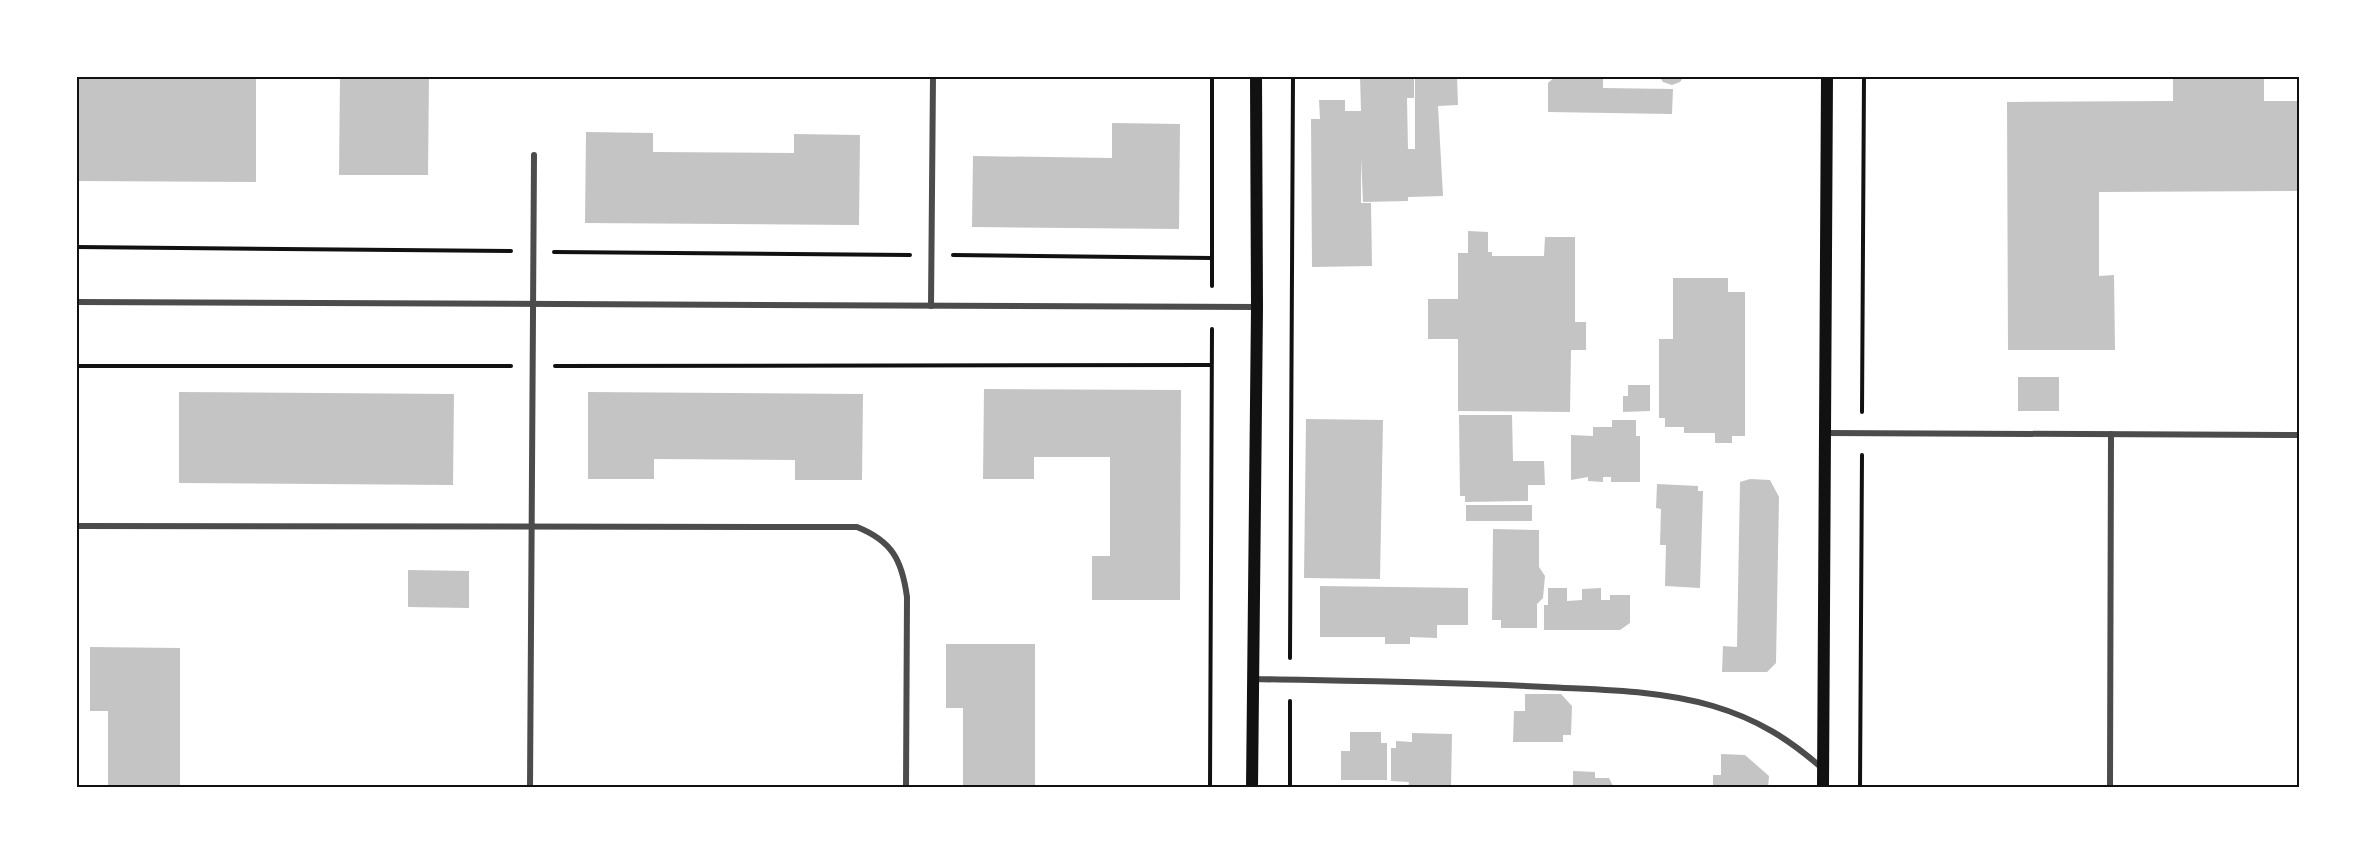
<svg xmlns="http://www.w3.org/2000/svg" width="2376" height="864" font-family="'Libre Baskerville',serif">
	<style>
		.building { fill: #c4c4c4 }
		.lines { fill: none; stroke-linecap: round; stroke-linejoin: round }
		.path { stroke: #111; stroke-width: 4 }
		.minor { stroke: #4c4c4c; stroke-width: 6 }
		.secondary { stroke: #111; stroke-width: 12 }
		.neatline { fill: none; stroke: #111; stroke-width: 2 }
	</style>
	<rect width="100%" height="100%" fill="#fff"/>
	<g class="building">
		<polygon points="76,76 256,76 256,182 76,181"/>
		<polygon points="340,76 429,76 428,175 339,175"/>
		<polygon points="1360,76 1414,76 1414,98 1407,98 1408,149 1415,149 1415,76 1457,76 1458,105 1438,106 1443,196 1408,197 1408,201 1363,202 1361,157 1361,203 1371,203 1372,266 1312,267 1311,119 1320,119 1319,100 1345,100 1345,111 1361,111"/>
		<polygon points="1556,76 1603,76 1603,88 1673,89 1672,114 1548,112 1548,83"/>
		<polygon points="1659,76 1684,76 1680,82 1672,85 1663,82"/>
		<polygon points="2173,76 2264,76 2264,101 2300,101 2300,191 2099,192 2099,276 2114,275 2115,350 2008,350 2007,102 2173,101"/>
		<polygon points="1112,123 1180,124 1179,229 972,227 973,156 1112,158"/>
		<polygon points="586,132 653,133 653,152 794,153 794,134 860,135 859,225 585,223"/>
		<polygon points="1468,231 1488,232 1488,252 1492,252 1492,256 1544,256 1545,237 1575,237 1575,322 1586,322 1586,350 1571,350 1570,412 1458,411 1458,339 1428,339 1428,299 1458,299 1458,253 1468,253"/>
		<polygon points="1673,278 1728,278 1728,292 1745,292 1745,436 1732,436 1732,443 1715,443 1715,433 1684,433 1684,427 1665,427 1665,418 1659,418 1659,339 1673,339"/>
		<rect x="2018" y="377" width="41" height="34"/>
		<polygon points="1628,385 1650,385 1650,411 1623,412 1623,396 1628,396"/>
		<polygon points="984,389 1181,390 1180,600 1092,600 1092,556 1110,556 1110,457 1034,457 1034,479 983,479"/>
		<polygon points="179,392 454,394 453,485 179,483"/>
		<polygon points="588,392 863,394 862,480 795,480 795,460 654,459 654,479 588,479"/>
		<polygon points="1459,415 1512,415 1513,461 1544,461 1545,485 1528,485 1528,501 1465,502 1465,496 1460,496"/>
		<polygon points="1306,419 1383,420 1380,579 1304,578"/>
		<polygon points="1612,420 1636,420 1636,436 1640,436 1640,482 1611,482 1611,477 1603,477 1603,482 1588,481 1588,477 1571,480 1571,435 1593,436 1593,427 1612,427"/>
		<polygon points="1750,479 1770,480 1779,497 1776,663 1767,672 1722,672 1723,646 1737,647 1740,482"/>
		<polygon points="1657,484 1698,486 1698,491 1703,491 1700,588 1665,586 1666,545 1660,545 1661,509 1656,508"/>
		<rect x="1466" y="505" width="66" height="16"/>
		<polygon points="1493,529 1539,530 1539,567 1545,576 1543,598 1537,604 1537,628 1501,628 1501,620 1492,620"/>
		<polygon points="408,570 469,571 469,608 408,607"/>
		<polygon points="1320,586 1468,588 1468,625 1437,625 1437,638 1410,637 1410,644 1385,644 1385,637 1320,637"/>
		<polygon points="1548,588 1567,588 1567,601 1582,600 1582,589 1601,588 1601,600 1610,600 1610,595 1630,595 1630,623 1620,630 1544,630 1544,605 1548,605"/>
		<polygon points="946,644 1035,644 1035,788 963,788 963,708 946,708"/>
		<polygon points="90,647 180,648 180,788 108,788 108,711 90,711"/>
		<polygon points="1525,694 1561,694 1572,706 1571,735 1563,735 1563,742 1513,742 1514,711 1525,711"/>
		<polygon points="1350,732 1381,732 1381,743 1387,743 1387,780 1341,780 1341,751 1350,751"/>
		<polygon points="1412,733 1452,734 1451,787 1408,788 1409,782 1391,781 1391,748 1396,748 1396,741 1412,742"/>
		<polygon points="1721,754 1745,755 1769,776 1768,788 1713,788 1713,775 1721,775"/>
		<polygon points="1573,771 1595,772 1595,778 1609,778 1614,788 1573,788"/>
	</g>
	<g class="lines">
		<g class="path">
			<polyline points="76,247 511,251"/>
			<polyline points="554,252 910,255"/>
			<polyline points="953,255 1212,258"/>
			<polyline points="1212,286 1212,76"/>
			<polyline points="76,366 511,366"/>
			<polyline points="555,366 1211,365"/>
			<polyline points="1862,412 1864,76"/>
			<polyline points="1290,658 1293,76"/>
			<polyline points="1210,788 1212,329"/>
			<polyline points="1290,788 1290,701"/>
			<polyline points="1860,788 1862,455"/>
		</g>
		<g class="minor">
			<polyline points="76,302 1257,307"/>
			<polyline points="931,306 933,76"/>
			<polyline points="1825,433 2300,435"/>
			<path d="M76 526 857 527C892 541 902 560 907 597L906 788"/>
			<path d="M1253 679C1351 681 1448 682 1546 687 1601 690 1660 690 1713 706 1757 719 1789 739 1823 769"/>
			<polyline points="530,788 534,155"/>
			<polyline points="2110,788 2111,434"/>
		</g>
		<g class="secondary">
			<polyline points="1252,788 1257,307 1256,76"/>
			<polyline points="1823,788 1827,76"/>
		</g>
	</g>
	<rect width="2376" height="864" fill="none" stroke="#ffffff" stroke-width="156"/>
	<rect x="78" y="78" width="2220" height="708" class="neatline"/>
</svg>
